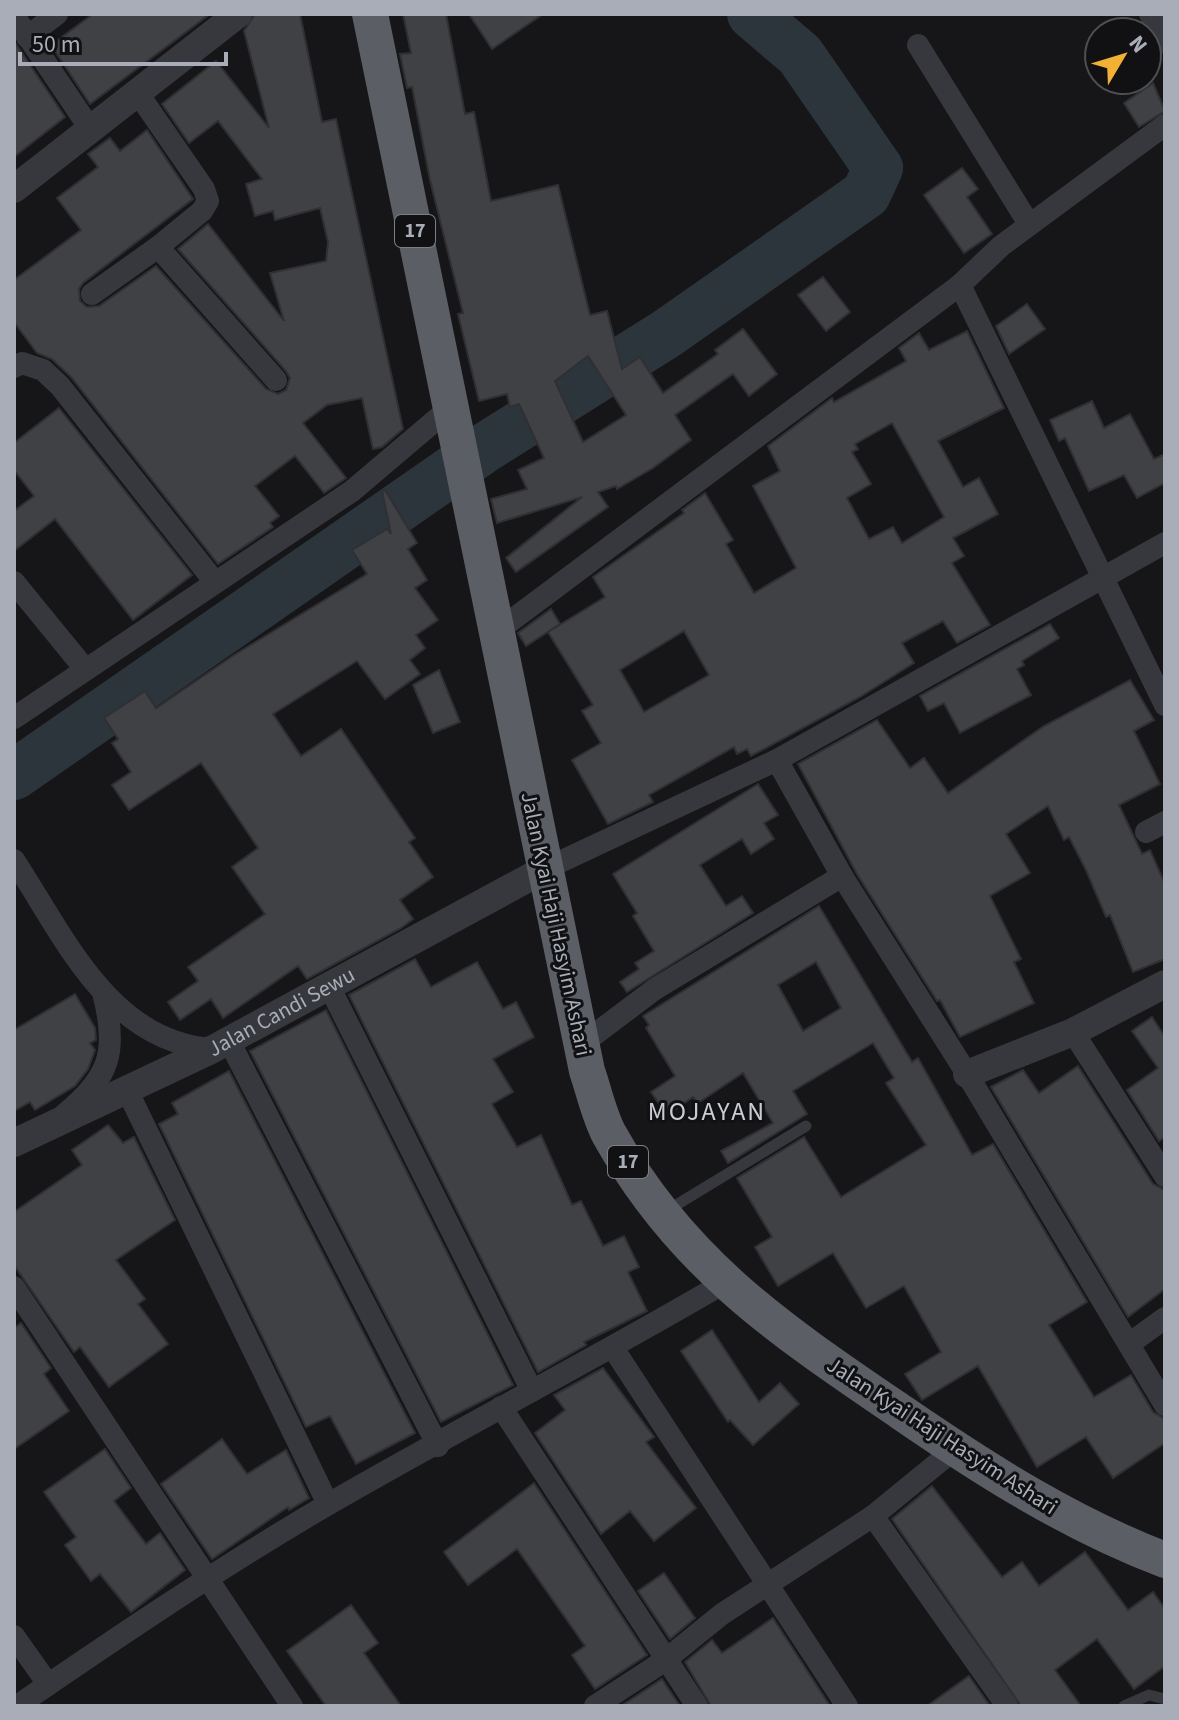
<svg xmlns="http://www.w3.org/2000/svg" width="1179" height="1720" font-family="'Source Sans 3',sans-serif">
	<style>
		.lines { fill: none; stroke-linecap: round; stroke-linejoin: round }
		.river { stroke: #2c353c; stroke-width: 50 }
		.building { fill: #404145; stroke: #303034; stroke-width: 2; fill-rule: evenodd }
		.service { stroke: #37383d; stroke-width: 11 }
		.minor { stroke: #37383d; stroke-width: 22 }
		.tertiary { stroke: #37383d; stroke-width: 28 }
		.trunk { stroke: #5b5e65; stroke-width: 36 }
		.labels { text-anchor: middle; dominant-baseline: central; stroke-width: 6; stroke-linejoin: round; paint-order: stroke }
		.shield { fill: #111113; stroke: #7b7e86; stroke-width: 2 }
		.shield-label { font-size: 20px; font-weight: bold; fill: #a8adb8 }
		.street-label { font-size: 22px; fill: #a8adb8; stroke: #111113 }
		.quarter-label { font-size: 26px; letter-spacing: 2px; fill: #c9ccd4; stroke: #111113 }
	</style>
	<rect width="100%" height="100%" fill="#161618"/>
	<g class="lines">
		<polyline class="river" points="14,775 486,447 666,334 866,194 878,168 800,55 752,14"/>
	</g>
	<g class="building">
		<polygon points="93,14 210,14 90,104 51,45"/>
		<polygon points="255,14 300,14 322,122 336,119 403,429 382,447 373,449 362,398 327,405 303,423 346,478 324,493 295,456 255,486 279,516 270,523 273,527 218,564 71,377 52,359 37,353 14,322 14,280 81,230 57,198 98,167 88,154 110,138 120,151 147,130 193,199 83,283 79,289 80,301 87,307 99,306 156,266 266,389 278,394 286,390 290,378 286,371 178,249 208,224 284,321 270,273 326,261 328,242 320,208 275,220 273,211 255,216 246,184 262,179 218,121 189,143 162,104 216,61 269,128 244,31"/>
		<path d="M403 14H446L465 114 474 112 491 201 558 185 590 315 607 311 622 369 640 357 663 393 718 354 715 350 743 329 777 374 749 396 733 374 675 415 691 440 653 468 617 489 616 486 598 492 608 507 516 572 506 558 582 497 497 523 491 499 527 489 518 470 544 458 519 404 510 407 507 394 479 401 458 314 463 313 430 180 412 87 407 88 400 54 411 53ZM588 356 626 415 583 442 555 381Z"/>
		<polygon points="469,14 543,14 492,49"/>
		<polygon points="14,41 65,117 14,157"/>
		<polygon points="1153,83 1165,111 1139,127 1124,103"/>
		<polygon points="962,168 978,189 967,197 992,234 964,253 924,195"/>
		<polygon points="823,277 850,312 826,331 798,295"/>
		<polygon points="1027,304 1045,329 1009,354 996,326"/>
		<path d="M967 331 1004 408 938 441 963 487 979 478 998 514 953 538 964 556 952 563 990 625 957 643 943 621 902 643 914 663 860 697 751 756 747 749 737 754 734 747 649 795 653 802 608 824 572 760 601 743 582 711 593 705 548 632 605 597 593 577 684 513 682 510 705 493 733 540 726 544 754 593 796 568 753 486 780 471 768 446 832 398 834 402 906 361 899 348 919 333 929 350ZM892 423 944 517 902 543 893 527 869 539 847 498 871 484 852 452 858 449 855 444ZM684 631 709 675 644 712 620 670Z"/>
		<polygon points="1092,401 1104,428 1130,414 1154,459 1165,454 1165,483 1137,498 1124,475 1089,491 1065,438 1059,441 1050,420"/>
		<polygon points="59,408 192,575 133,620 55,519 14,551 14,511 34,496 14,470 14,443"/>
		<polygon points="385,490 417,543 408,549 427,580 415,588 438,620 416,635 425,648 410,660 420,674 385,699 357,661 273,714 301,756 341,729 415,838 409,842 433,877 400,900 413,919 401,928 307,979 298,966 223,1018 211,999 180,1020 168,1002 198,981 188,967 265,914 232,867 258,848 201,763 129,810 112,785 131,772 112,743 118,739 104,718 145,691 156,708 234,655 367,574 352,550 387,529 391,534 382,491"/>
		<polygon points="551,609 560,624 526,646 518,633"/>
		<polygon points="1050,624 1059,638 1022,661 1024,665 1017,669 1031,695 960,733 944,703 928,711 920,696"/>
		<polygon points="439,670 460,722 433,733 413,685"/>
		<polygon points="1130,680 1154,720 1134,731 1160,784 1119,805 1142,854 1150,850 1165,884 1165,959 1133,972 1110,915 1106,917 1086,870 1069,837 1064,840 1048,806 1006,834 1030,873 990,896 1021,959 1014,962 1034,1003 960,1037 940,1000 937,1001 857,874 798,764 877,720 910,768 924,758 948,793 1044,726"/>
		<polygon points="758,784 778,815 764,823 774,839 751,854 742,839 700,865 726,906 742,896 753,913 627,992 620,982 639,969 635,963 654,951 633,916 637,913 613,874"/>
		<path d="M819 906 912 1062 918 1058 972 1155 993 1144 1087 1302 1049 1325 1094 1397 1131 1375 1153 1412 1165 1419V1443L1113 1478 1086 1437 1037 1467 978 1366 922 1400 905 1374 941 1352 904 1286 866 1308 833 1253 778 1286 755 1247 772 1237 737 1178 804 1137 841 1197 926 1145 886 1083 894 1078 873 1043 793 1091 807 1114 728 1163 721 1151 773 1123 743 1073 698 1103 693 1097 667 1115 651 1092 675 1076 646 1028 649 1025 643 1016ZM816 962 841 1008 803 1031 778 985Z"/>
		<polygon points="415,959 431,987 477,962 503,1009 516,1002 534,1037 493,1059 513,1092 492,1104 517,1147 541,1135 572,1205 581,1201 603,1246 624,1236 639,1267 628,1272 647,1311 584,1342 586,1345 538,1372 349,995"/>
		<polygon points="75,994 95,1028 96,1040 90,1043 95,1050 88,1069 75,1086 35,1110 30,1102 14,1111 14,1030"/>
		<polygon points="326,1010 513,1385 441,1422 250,1051"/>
		<polygon points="1152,1017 1165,1037 1165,1137 1159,1141 1127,1090 1158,1068 1132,1031"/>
		<polygon points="1078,1066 1153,1184 1165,1190 1165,1289 1128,1317 991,1087 1023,1070 1039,1093"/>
		<polygon points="229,1071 415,1433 356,1464 330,1416 306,1427 159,1124 178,1114 172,1103"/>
		<polygon points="108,1125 123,1143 134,1137 175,1220 116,1260 145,1299 138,1304 168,1344 109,1387 80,1347 74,1352 14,1265 14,1212 82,1165 72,1150"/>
		<polygon points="21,1323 51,1368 44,1374 69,1411 14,1449 14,1328"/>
		<polygon points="712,1330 759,1402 780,1383 799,1404 753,1445 730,1420 728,1422 681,1351"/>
		<polygon points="603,1368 654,1437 646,1442 696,1508 654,1541 630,1511 601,1534 535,1433 565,1410 554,1395"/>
		<polygon points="222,1439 247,1474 286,1450 309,1498 289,1510 288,1507 212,1559 161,1484"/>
		<polygon points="105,1449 131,1488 114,1501 146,1544 160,1533 185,1570 131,1612 100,1574 91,1581 65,1545 76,1537 44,1492"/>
		<polygon points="534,1483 647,1655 595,1689 572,1655 585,1646 517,1549 468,1585 444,1552"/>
		<polygon points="932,1486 1002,1577 1022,1562 1039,1586 1085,1552 1128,1610 1153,1592 1165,1609 1165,1666 1134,1689 1097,1639 1055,1670 1081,1706 1021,1706 892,1519"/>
		<polygon points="664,1573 695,1618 670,1639 638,1591"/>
		<polygon points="351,1605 378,1643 364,1653 401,1706 326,1706 287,1651"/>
		<polygon points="773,1618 830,1706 711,1706 685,1662 712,1640 722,1653"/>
		<polygon points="969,1676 990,1706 927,1706"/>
		<polygon points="662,1679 680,1706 621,1706"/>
	</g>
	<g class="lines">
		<g class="service">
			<polyline points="668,1210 806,1126"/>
			<polyline points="1124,1706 1149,1695 1165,1699"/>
		</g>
		<g class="minor">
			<polyline points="1150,14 1165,42"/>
			<polyline points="14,16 89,127"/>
			<polyline points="27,37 57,14"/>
			<polyline points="918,45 1029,224"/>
			<polyline points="137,92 204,189 208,201 202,211 158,247 276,380"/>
			<polyline points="960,285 1165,705"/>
			<polyline points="92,294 158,247"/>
			<polyline points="14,367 22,363 43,370 60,386 214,581"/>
			<polyline points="14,582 85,669"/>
			<polyline points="496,632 960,285 1001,246 1165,125"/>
			<polyline points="14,718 352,491 451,407"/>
			<polyline points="777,760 1165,543"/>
			<polyline points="1146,832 1165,822"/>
			<path d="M14 860C64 936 110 1043 213 1049"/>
			<polyline points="545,869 777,760 842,876 967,1074 1165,1405"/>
			<polyline points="329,986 532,1391"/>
			<polyline points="1073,1032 1165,1176"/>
			<polyline points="229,1041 438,1446"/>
			<polyline points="582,1044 655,989 842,876"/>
			<polyline points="128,1092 328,1504"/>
			<path d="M65 1114C109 1078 118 1052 104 997"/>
			<polyline points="14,1287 292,1706"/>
			<polyline points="1129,1344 1165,1318"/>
			<polyline points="613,1348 847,1706"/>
			<polyline points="501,1407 697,1706"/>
			<polyline points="873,1516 1007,1706"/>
			<polyline points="14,1636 48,1684"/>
			<path d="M17 1706C119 1636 221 1567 327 1505 458 1429 593 1360 724 1283"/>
			<polyline points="595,1706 664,1661 722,1614 873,1516 955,1449"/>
		</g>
		<g class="tertiary">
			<polyline points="14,189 238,14"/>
			<polyline points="967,1074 1073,1032 1165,984"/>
			<path id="s1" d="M14 1143 213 1049 545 869"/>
		</g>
		<path class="trunk" d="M370 14 587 1071C594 1091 599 1115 609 1134 681 1264 782 1331 901 1412 984 1469 1070 1524 1165 1560"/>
	</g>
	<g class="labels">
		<g class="shield">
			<rect x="395" y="215" width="40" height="32" rx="6"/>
			<rect x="608" y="1146" width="40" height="32" rx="6"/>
		</g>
		<g class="shield-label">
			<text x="415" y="231">17</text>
			<text x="628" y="1162">17</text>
		</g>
		<g class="street-label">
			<text transform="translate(556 924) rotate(78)">Jalan Kyai Haji Hasyim Ashari</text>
			<text stroke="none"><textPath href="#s1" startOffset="298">Jalan Candi Sewu</textPath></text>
			<text transform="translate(942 1436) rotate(33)">Jalan Kyai Haji Hasyim Ashari</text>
		</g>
		<g class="quarter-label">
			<text x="707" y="1111">MOJAYAN</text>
		</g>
	</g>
	<rect width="1179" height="1720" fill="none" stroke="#a8adb8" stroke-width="32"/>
	<g transform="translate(1123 56) rotate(52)"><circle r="38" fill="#111113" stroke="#4d4f55" stroke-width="2"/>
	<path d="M0-6L14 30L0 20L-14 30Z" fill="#f2b134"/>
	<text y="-12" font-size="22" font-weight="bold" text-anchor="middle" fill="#a8adb8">N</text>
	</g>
	<path d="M20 52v12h206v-12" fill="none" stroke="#a8adb8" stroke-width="4"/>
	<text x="32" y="52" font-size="24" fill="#a8adb8" stroke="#111113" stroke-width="6" paint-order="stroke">50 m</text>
</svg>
